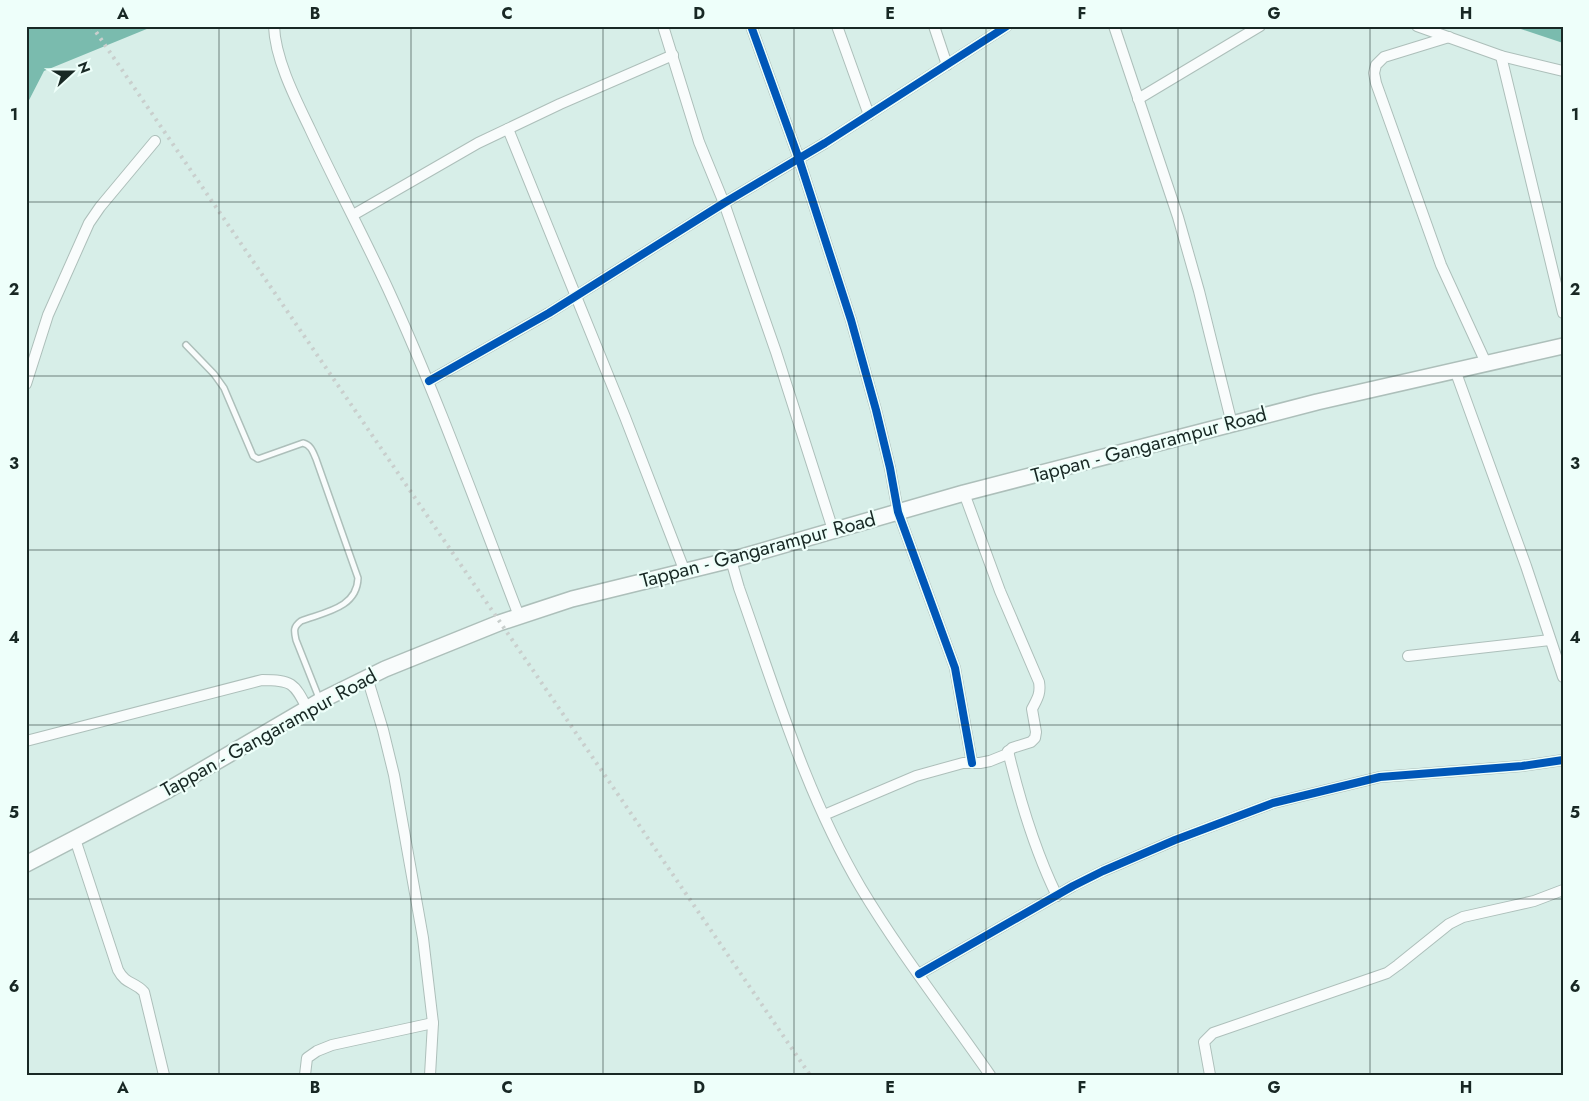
<svg xmlns="http://www.w3.org/2000/svg" width="1589" height="1101" font-family="Jost,sans-serif">
	<style>
		.water { fill: #7abbae }
		.lines { fill: none; stroke-linecap: round; stroke-linejoin: round }
		.lane-casing { stroke: #adbfba; stroke-width: 8 }
		.street-casing { stroke: #adbfba; stroke-width: 12 }
		.secondary-casing { stroke: #adbfba; stroke-width: 18 }
		.lane { stroke: #f9fcfc; stroke-width: 5 }
		.street { stroke: #f9fcfc; stroke-width: 10 }
		.secondary { stroke: #f9fcfc; stroke-width: 15 }
		.rail { stroke: #c9cfcd; stroke-width: 4; stroke-dasharray: 2.5 5; stroke-linecap: butt }
		.cycleway-casing { stroke: #eefffa; stroke-width: 11 }
		.cycleway { stroke: #0057b8; stroke-width: 8 }
		.grid { fill: none; stroke: #182824; stroke-width: 1; stroke-opacity: 0.55 }
		.labels { text-anchor: middle; dominant-baseline: central; stroke-width: 4.5; stroke-linejoin: round; paint-order: stroke }
		.street-label { font-size: 20px; fill: #182824; stroke: #eefffa }
		.neatline { fill: none; stroke: #182824; stroke-width: 2 }
		.grid-label { font-size: 16px; text-anchor: middle; font-weight: bold; fill: #182824 }
	</style>
	<rect width="100%" height="100%" fill="#d7eee8"/>
	<g class="water">
		<polygon points="26,26 154,26 44,71 26,106"/>
		<polygon points="1512,26 1563,26 1563,43"/>
	</g>
	<g class="lines">
		<defs>
			<path id="lane" d="M186 345 214 374 224 388 253 456 258 459 303 443C311 445 313 452 316 459L358 578C357 608 325 612 301 621 293 627 294 631 296 640L319 698"/>
			<g id="street">
				<path d="M274 26C275 59 296 100 310 129 335 183 363 235 388 289 437 396 477 507 519 616"/>
				<polyline points="663,26 699,142 724,203 776,352 833,530"/>
				<polyline points="751,26 799,159 851,320 876,410 890,468 898,512 955,668 972,763"/>
				<polyline points="837,26 869,115"/>
				<polyline points="934,26 947,65"/>
				<polyline points="1114,26 1178,217 1199,291 1232,424"/>
				<polyline points="1417,26 1501,56 1563,71"/>
				<polyline points="1449,37 1384,57 1376,65 1374,73 1376,83 1441,265 1486,363"/>
				<polyline points="1501,56 1563,313"/>
				<polyline points="1138,99 1260,26"/>
				<polyline points="508,129 625,417 685,572"/>
				<polyline points="353,215 478,143 560,104 673,55"/>
				<polyline points="1455,370 1526,566 1563,677"/>
				<polyline points="429,381 549,313 724,203 825,143 1007,26"/>
				<polyline points="26,384 48,315 89,223 100,207 155,141"/>
				<path d="M731 560 739 588C775 689 806 795 861 888 900 953 947 1013 990 1075"/>
				<polyline points="1408,656 1550,640"/>
				<polyline points="367,677 383,730 394,775 423,938 433,1023 430,1075"/>
				<path d="M26 741 262 680C292 680 294 683 307 708"/>
				<path d="M1008 751C1020 801 1034 849 1057 896"/>
				<path d="M824 815 916 776 963 763H980L990 761 1005 755 1012 748 1031 742 1035 738 1036 732 1032 709C1037 699 1041 694 1039 682L1000 591 964 493"/>
				<path d="M75 839 118 970C126 985 134 981 144 992L164 1075"/>
				<polyline points="919,974 1073,886 1103,871 1175,840 1273,803 1380,777 1522,766 1563,760"/>
				<polyline points="305,1075 307,1058 317,1051 332,1045 433,1023"/>
				<polyline points="1210,1075 1204,1042 1213,1033 1387,973 1398,965 1449,924 1463,917 1534,901 1563,890"/>
			</g>
			<polyline id="secondary" points="26,864 168,790 320,701 385,669 499,623 572,599 731,560 964,493 1232,424 1317,402 1563,346"/>
		</defs>
		<use href="#lane" class="lane-casing"/>
		<use href="#street" class="street-casing"/>
		<use href="#secondary" class="secondary-casing"/>
		<use href="#lane" class="lane"/>
		<use href="#street" class="street"/>
		<use href="#secondary" class="secondary"/>
		<polyline class="rail" points="92,26 810,1075"/>
		<defs>
			<g id="cycleway">
				<polyline points="751,26 799,159 851,320 876,410 890,468 898,512 955,668 972,763"/>
				<polyline points="429,381 549,313 724,203 825,143 1007,26"/>
				<polyline points="919,974 1073,886 1103,871 1175,840 1273,803 1380,777 1522,766 1563,760"/>
			</g>
		</defs>
		<use href="#cycleway" class="cycleway-casing"/>
		<use href="#cycleway" class="cycleway"/>
	</g>
	<path class="grid" d="M219 26V1075M411 26V1075M603 26V1075M794 26V1075M986 26V1075M1178 26V1075M1370 26V1075M26 202H1563M26 376H1563M26 550H1563M26 725H1563M26 899H1563"/>
	<g class="labels">
		<g class="street-label">
			<text transform="translate(1149 445) rotate(-15)">Tappan - Gangarampur Road</text>
			<text transform="translate(758 550) rotate(-15)">Tappan - Gangarampur Road</text>
			<text transform="translate(269 733) rotate(-29)">Tappan - Gangarampur Road</text>
		</g>
	</g>
	<rect width="1589" height="1101" fill="none" stroke="#eefffa" stroke-width="55"/>
	<g transform="translate(72 72) rotate(69)" stroke="#eefffa" stroke-width="4" paint-order="stroke">
	<path d="M0-4L9 19L0 12L-9 19Z" fill="#182824"/>
	<text y="-8" font-size="14" font-weight="bold" text-anchor="middle" fill="#182824">N</text>
	</g>
	<rect x="28" y="28" width="1534" height="1046" class="neatline"/>
	<g class="grid-label">
		<text x="123" y="19">A</text>
		<text x="315" y="19">B</text>
		<text x="507" y="19">C</text>
		<text x="699" y="19">D</text>
		<text x="890" y="19">E</text>
		<text x="1082" y="19">F</text>
		<text x="1274" y="19">G</text>
		<text x="1466" y="19">H</text>
		<text x="14" y="120">1</text>
		<text x="1575" y="120">1</text>
		<text x="14" y="295">2</text>
		<text x="1575" y="295">2</text>
		<text x="14" y="469">3</text>
		<text x="1575" y="469">3</text>
		<text x="14" y="643">4</text>
		<text x="1575" y="643">4</text>
		<text x="14" y="818">5</text>
		<text x="1575" y="818">5</text>
		<text x="14" y="992">6</text>
		<text x="1575" y="992">6</text>
		<text x="123" y="1093">A</text>
		<text x="315" y="1093">B</text>
		<text x="507" y="1093">C</text>
		<text x="699" y="1093">D</text>
		<text x="890" y="1093">E</text>
		<text x="1082" y="1093">F</text>
		<text x="1274" y="1093">G</text>
		<text x="1466" y="1093">H</text>
	</g>
</svg>
